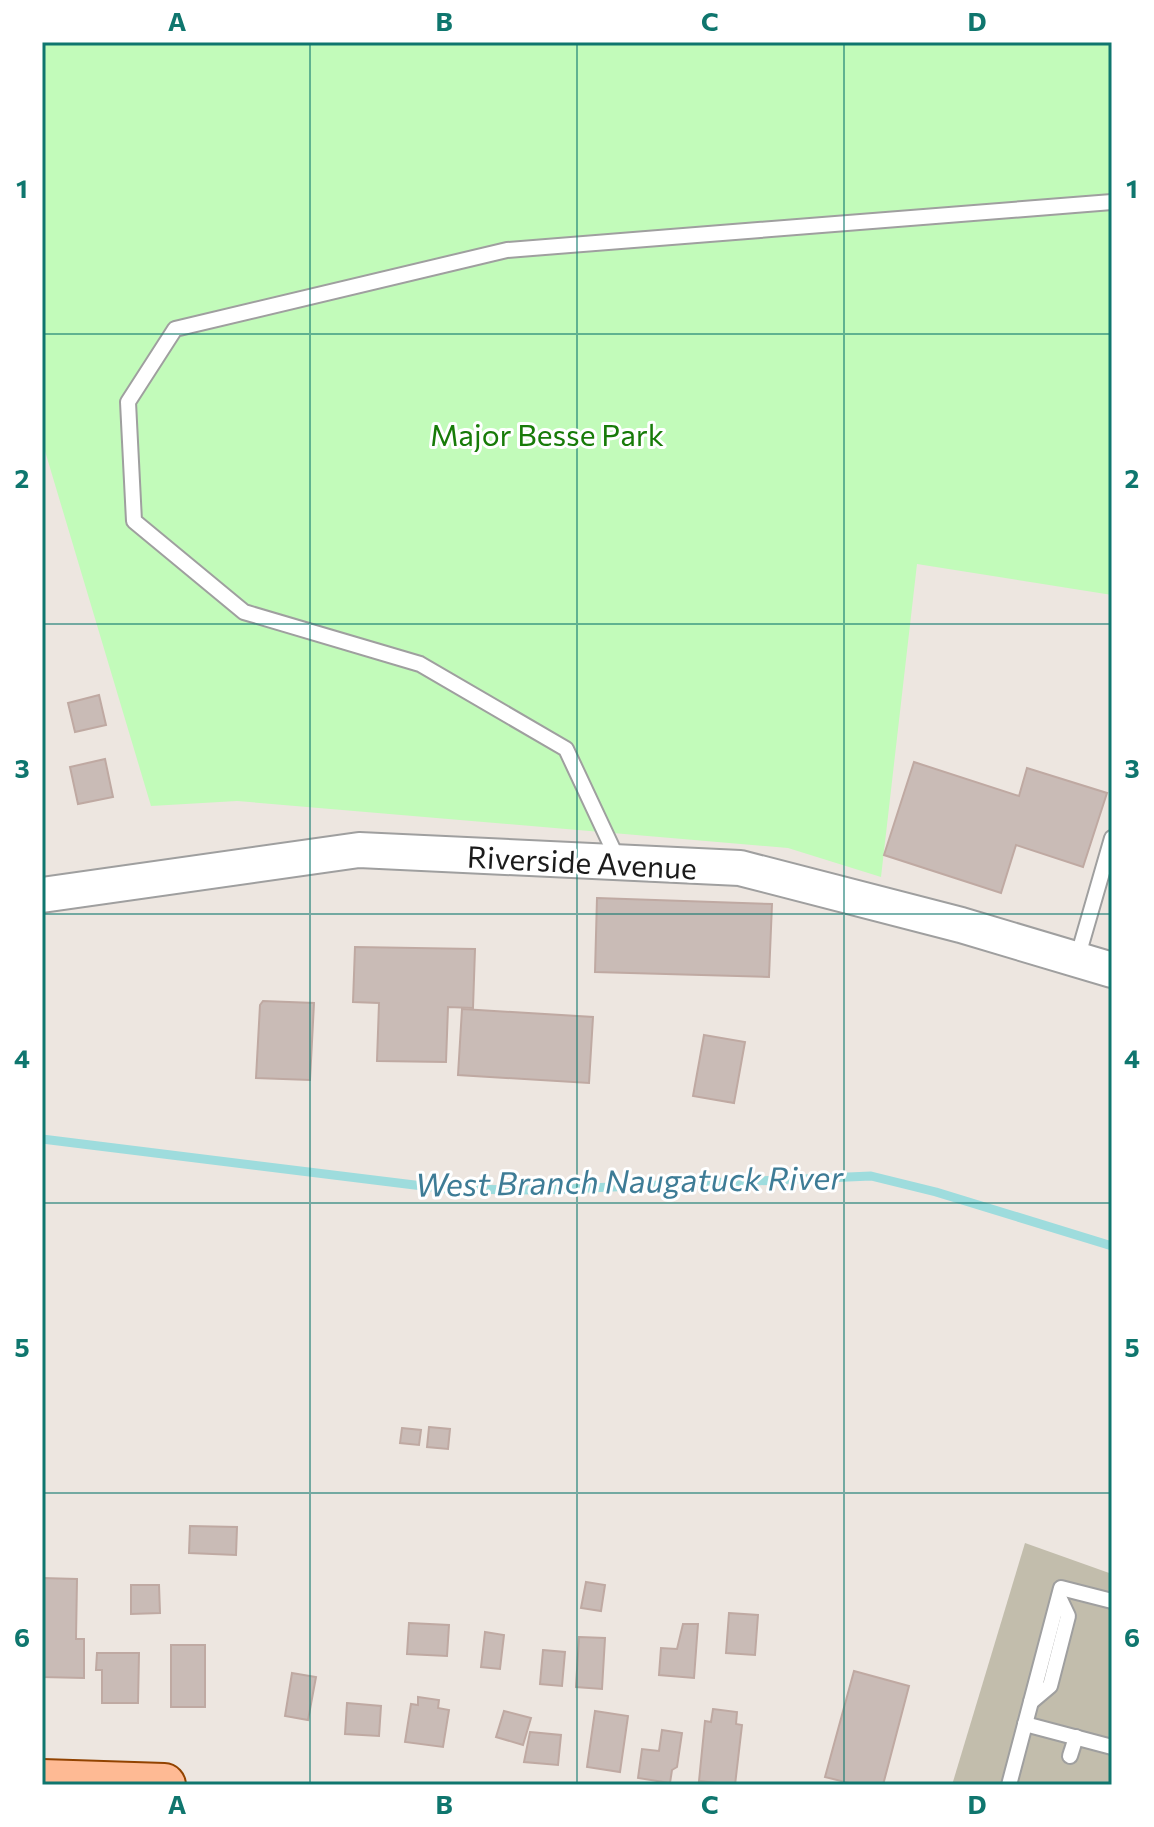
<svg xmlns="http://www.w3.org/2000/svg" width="1154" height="1827" font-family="Commissioner,sans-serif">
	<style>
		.construction { fill: #c2bdac }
		.park { fill: #c2fbba }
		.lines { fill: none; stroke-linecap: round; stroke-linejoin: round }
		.stream { stroke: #9edcdd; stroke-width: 9 }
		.building { fill: #c9bbb6; stroke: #bfa9a2; stroke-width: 2 }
		.service-casing { stroke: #9f9f9f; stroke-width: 18 }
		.tertiary-casing { stroke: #9f9f9f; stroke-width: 38 }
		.primary-casing { stroke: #924300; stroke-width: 46 }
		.service { stroke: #fff; stroke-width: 14 }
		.tertiary { stroke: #fff; stroke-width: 34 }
		.primary { stroke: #feba94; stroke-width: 42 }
		.grid { fill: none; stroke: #0f766e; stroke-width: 2; stroke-opacity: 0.55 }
		.labels { text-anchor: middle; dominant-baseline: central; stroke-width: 6; stroke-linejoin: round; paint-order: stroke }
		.park-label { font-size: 30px; fill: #177b08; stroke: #fff }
		.street-label { font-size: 30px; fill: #1b1b1b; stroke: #fff }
		.water-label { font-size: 32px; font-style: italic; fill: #3e7c96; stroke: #fff }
		.neatline { fill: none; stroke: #0f766e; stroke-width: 3 }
		.grid-label { font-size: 26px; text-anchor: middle; font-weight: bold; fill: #0f766e }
	</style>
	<rect width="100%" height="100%" fill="#ede6e0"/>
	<polygon class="construction" points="1025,1543 1112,1574 1112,1785 952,1785"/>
	<polygon class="park" points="42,42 1112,42 1112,595 917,564 881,877 788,848 237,801 151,806 42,441"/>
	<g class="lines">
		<polyline class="stream" points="42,1139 447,1189 542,1190 871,1176 936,1192 1112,1246"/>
	</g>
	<g class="building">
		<polygon points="99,695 106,725 75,732 68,703"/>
		<polygon points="105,759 113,797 78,804 70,767"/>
		<polygon points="914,762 1019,796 1027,768 1107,793 1083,867 1016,845 1001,893 884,855"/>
		<polygon points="597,898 772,904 769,977 595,972"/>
		<polygon points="355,947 475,949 473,1008 448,1007 446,1062 377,1061 379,1003 353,1002"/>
		<polygon points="263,1001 314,1003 310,1080 256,1078 260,1005"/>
		<polygon points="462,1009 593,1017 589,1083 458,1075"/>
		<polygon points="704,1035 745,1042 734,1103 693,1096"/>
		<polygon points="429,1427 450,1429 448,1449 427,1447"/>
		<polygon points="402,1428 421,1430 419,1445 400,1443"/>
		<polygon points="190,1526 237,1527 236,1555 189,1553"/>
		<polygon points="42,1578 77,1579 76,1639 84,1639 84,1678 42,1677"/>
		<polygon points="586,1582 605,1585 601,1611 581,1608"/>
		<polygon points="131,1585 159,1585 160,1613 131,1614"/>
		<polygon points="729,1613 758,1615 755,1655 726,1653"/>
		<polygon points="409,1623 449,1625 447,1656 407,1654"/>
		<polygon points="683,1624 698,1624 694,1678 659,1675 661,1648 677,1649"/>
		<polygon points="485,1632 504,1635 500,1669 481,1667"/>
		<polygon points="579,1637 605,1638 602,1689 576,1687"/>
		<rect x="171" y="1645" width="34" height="62"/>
		<polygon points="543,1650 565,1652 562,1686 540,1684"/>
		<polygon points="97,1653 139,1653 138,1703 102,1703 102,1670 96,1670"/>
		<polygon points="854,1671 909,1686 883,1785 857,1785 825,1777"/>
		<polygon points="292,1673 316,1677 308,1720 285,1716"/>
		<polygon points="418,1697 439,1700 438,1708 449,1710 443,1747 405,1742 411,1704 418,1705"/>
		<polygon points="347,1703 381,1706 379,1736 345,1734"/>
		<polygon points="713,1709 737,1712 736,1724 742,1725 735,1785 699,1781 705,1721 711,1722"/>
		<polygon points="504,1711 531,1718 523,1745 496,1737"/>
		<polygon points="595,1711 628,1716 620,1772 587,1767"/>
		<polygon points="662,1730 682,1733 677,1767 672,1770 670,1783 638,1778 642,1749 659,1751"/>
		<polygon points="530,1732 561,1735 558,1765 524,1762"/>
	</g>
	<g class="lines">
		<defs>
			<g id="service">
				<polyline points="618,860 566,749 420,664 244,612 134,521 128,402 175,329 507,250 1112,202"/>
				<polyline points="1077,959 1112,838"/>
				<polyline points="1031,1702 1050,1686 1068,1616 1059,1597"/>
				<polyline points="1025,1724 1112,1747"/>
				<polyline points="1070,1756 1076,1737"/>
				<polyline points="1009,1785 1061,1588 1112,1601"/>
			</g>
			<polyline id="tertiary" points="42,895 359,850 740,868 961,925 1112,970"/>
			<polyline id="primary" points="42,1781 164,1785"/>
		</defs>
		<use href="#service" class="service-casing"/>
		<use href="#tertiary" class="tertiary-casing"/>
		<use href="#primary" class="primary-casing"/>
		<use href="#service" class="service"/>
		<use href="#tertiary" class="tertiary"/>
		<use href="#primary" class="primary"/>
	</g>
	<path class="grid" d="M310 42V1785M577 42V1785M844 42V1785M42 334H1112M42 624H1112M42 914H1112M42 1203H1112M42 1493H1112"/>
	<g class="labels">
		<g class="park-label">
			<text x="547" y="433">Major Besse Park</text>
		</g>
		<g class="street-label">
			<text transform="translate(582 861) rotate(3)">Riverside Avenue</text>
		</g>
		<g class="water-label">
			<text transform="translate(629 1180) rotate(-1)">West Branch Naugatuck River</text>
		</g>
	</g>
	<rect width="1154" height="1827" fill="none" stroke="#ffffff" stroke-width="88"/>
	<rect x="44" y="44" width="1066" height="1739" class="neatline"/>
	<g class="grid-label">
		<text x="177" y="31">A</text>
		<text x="444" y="31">B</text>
		<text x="710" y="31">C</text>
		<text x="977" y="31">D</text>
		<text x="22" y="198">1</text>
		<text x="1132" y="198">1</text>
		<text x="22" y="488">2</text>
		<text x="1132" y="488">2</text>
		<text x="22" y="778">3</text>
		<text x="1132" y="778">3</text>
		<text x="22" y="1068">4</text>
		<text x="1132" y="1068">4</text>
		<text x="22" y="1357">5</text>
		<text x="1132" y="1357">5</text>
		<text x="22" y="1647">6</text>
		<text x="1132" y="1647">6</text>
		<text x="177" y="1814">A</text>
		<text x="444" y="1814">B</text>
		<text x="710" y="1814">C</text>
		<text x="977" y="1814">D</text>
	</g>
</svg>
